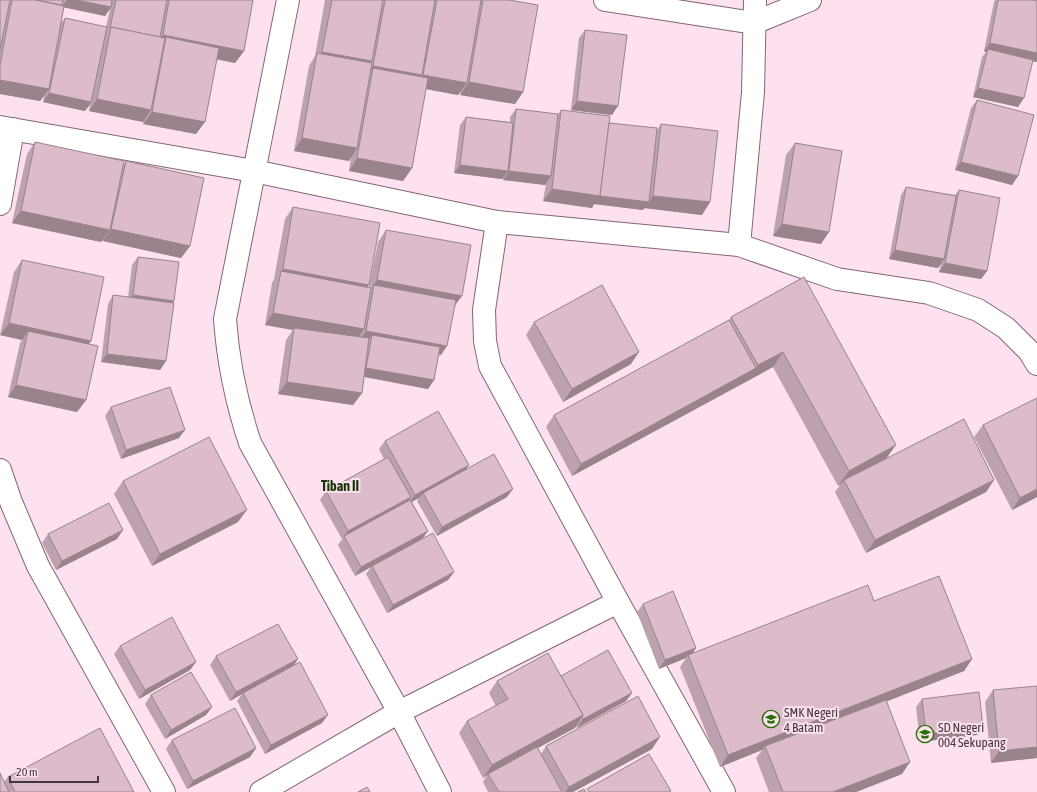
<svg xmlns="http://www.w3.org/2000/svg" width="1037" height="792" font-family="'Asap Condensed',sans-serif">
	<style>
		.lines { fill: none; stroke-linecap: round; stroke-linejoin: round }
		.street-casing { stroke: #836674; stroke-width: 24 }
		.street { stroke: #fff; stroke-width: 22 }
		.wall { fill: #bda1ae; fill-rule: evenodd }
		.shaded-wall { fill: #9a838d }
		.building { fill: #dcbbca; stroke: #9a838d }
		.labels { text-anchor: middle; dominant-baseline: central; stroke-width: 4; stroke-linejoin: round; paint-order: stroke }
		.poi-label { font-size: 13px; fill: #45373e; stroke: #fde1ee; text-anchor: start }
		.neighbourhood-label { font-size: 14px; font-weight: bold; fill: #16360a; stroke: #fde1ee }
	</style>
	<rect width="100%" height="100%" fill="#fde1ee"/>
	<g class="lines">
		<defs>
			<g id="street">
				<path d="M288 0 225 319C228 362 236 401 250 443L399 712 440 792"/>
				<polyline points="605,0 754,23 810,0"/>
				<polyline points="0,127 254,171 497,222 739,245 837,279 929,293 978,310 1006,328 1029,351 1037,364"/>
				<polyline points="0,204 13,129"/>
				<polyline points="497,222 484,310 485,341 490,366 618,602 724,792"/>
				<polyline points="739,245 753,92 755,0"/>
				<polyline points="0,470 11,502 38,566 164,792"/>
				<polyline points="261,792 399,712 618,602"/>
			</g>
		</defs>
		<use href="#street" class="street-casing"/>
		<use href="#street" class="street"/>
	</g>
	<g class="wall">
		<path d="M0 0 9 1 10 0H253L244 51 235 63 217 59 196 134 143 124 144 120 143 122 89 111 90 105 85 111 43 102 44 96 40 101 0 94ZM64 7 105 16 110 9 106 27 65 18 61 23Z"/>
		<polygon points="325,0 509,0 523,92 515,104 460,95 461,92 458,95 426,89 412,168 403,181 349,171 351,157 349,161 294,151 309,66 315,56"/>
		<polygon points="995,0 1033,0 1037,1 1037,62 1032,61 1018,107 973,97 982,57 986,52 984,51 994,2"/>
		<polygon points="585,30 612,115 571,110 579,38"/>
		<polygon points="977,100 1018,176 1012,185 955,170 971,108"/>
		<polygon points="516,109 558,114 561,110 609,123 657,130 661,124 710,202 702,215 644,208 645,207 643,210 594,204 592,208 543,201 546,184 545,185 503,180 503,177 502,179 454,173 460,125 466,117 510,122 510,117"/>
		<polygon points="35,142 124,164 126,161 190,246 181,258 103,241 103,240 101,242 12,223 27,154"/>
		<polygon points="795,143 821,244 773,236 786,155"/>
		<polygon points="906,187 955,195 959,190 987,271 981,279 939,272 941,264 938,268 889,259 901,195"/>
		<polygon points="293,207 368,287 369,287 378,242 386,230 462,296 454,306 441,355 439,354 434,380 428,389 364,377 362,393 353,405 278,394 286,340 293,330 265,325 272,283 274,279 285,219"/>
		<polygon points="138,257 174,301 172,303 166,361 160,370 101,362 108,304 113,295 128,297 132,265"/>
		<polygon points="22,260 91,341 89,344 86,400 77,412 8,397 20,343 22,340 0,335 14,272"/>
		<polygon points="804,277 887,458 994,480 986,492 866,553 835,492 841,484 838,486 773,367 572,476 546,427 554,415 729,320 731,317"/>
		<polygon points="534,322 631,364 563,402 526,335"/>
		<polygon points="111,407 179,438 121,459 105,416"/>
		<polygon points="983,425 1037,497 1012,510 974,437"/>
		<polygon points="385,441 466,469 507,497 437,536 417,501 419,498 412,502 428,531 422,539 454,572 448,580 387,613 366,574 371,567 355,576 338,545 342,539 320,500 326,491 384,459 379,449"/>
		<polygon points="123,481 238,522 152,566 114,494"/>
		<polygon points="48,534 117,539 56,570 42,543"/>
		<polygon points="874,601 972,659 964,671 887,701 902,774 856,792 769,792 756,758 762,750 720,767 680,667 686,658 659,669 637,612 643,604 696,648 692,653"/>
		<polygon points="120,646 196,662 190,670 139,699 114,654"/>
		<polygon points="216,656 298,659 293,666 322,723 265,754 237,701 242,694 230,701 210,665"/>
		<polygon points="561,676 632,693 626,701 577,728 576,725 575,728 538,748 541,754 546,746 652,749 573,792 488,792 483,782 487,775 483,778 459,733 467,721 496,706 489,693 497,681"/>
		<polygon points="993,690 1037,758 991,763 985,702"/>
		<polygon points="151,695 212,707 206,715 165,739 145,704"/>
		<polygon points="922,699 977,735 920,742 916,707"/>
		<polygon points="172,740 256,748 250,757 187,789 166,749"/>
		<polygon points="8,777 134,792 0,792 4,782"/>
	</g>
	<g class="shaded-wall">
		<polygon points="67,0 76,0 111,7 105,16 62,7"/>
		<polygon points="163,35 244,51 235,63 164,49 166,37 159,48 154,47"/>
		<polygon points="990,43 1037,53 1037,62 987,52 988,49 986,52 984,51"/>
		<polygon points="322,52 372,61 364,73 316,61"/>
		<polygon points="373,66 422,75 413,87 373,68 366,78 365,78"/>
		<polygon points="423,75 467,83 458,95 415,87"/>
		<polygon points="0,80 49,89 40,101 0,94"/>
		<polygon points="469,82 523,92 515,104 460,95"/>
		<polygon points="978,88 1024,98 1018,107 973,97"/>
		<polygon points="49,93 91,102 85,111 43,102"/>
		<polygon points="97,99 151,110 143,122 89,111"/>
		<polygon points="577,101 618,106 612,115 571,110"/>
		<polygon points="152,112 205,122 196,134 143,124"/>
		<polygon points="302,138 357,148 349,161 294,151"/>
		<polygon points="357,158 412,168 403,181 349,171"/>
		<polygon points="961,162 1018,176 1012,185 955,170"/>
		<polygon points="460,165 508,171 502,179 454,173"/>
		<polygon points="509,171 551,176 545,185 503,180"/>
		<polygon points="552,189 600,196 649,202 643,210 594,204 592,208 543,201"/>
		<polygon points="653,196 710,202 702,215 644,208"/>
		<polygon points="21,211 110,230 101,242 12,223"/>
		<polygon points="782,224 829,232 821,244 773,236"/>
		<polygon points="111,229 190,246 181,258 103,241"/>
		<polygon points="895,250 944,259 938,268 889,259"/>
		<polygon points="945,263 987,271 981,279 939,272"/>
		<polygon points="283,269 369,285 361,297 280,272"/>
		<polygon points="377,280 462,296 453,308 374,285 369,292"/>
		<polygon points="133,295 174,301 168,309 127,304"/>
		<polygon points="273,313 364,329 356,341 294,328 293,330 265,325"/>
		<polygon points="9,323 91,341 82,354 28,331 22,340 0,335"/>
		<polygon points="366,331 447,346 441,355 371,341 372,335 368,341 360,339"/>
		<polygon points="639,352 631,364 563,402 572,389"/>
		<polygon points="783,352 773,367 572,476 581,464 756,368 758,365"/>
		<polygon points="107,354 166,361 160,370 101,362"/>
		<polygon points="366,368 434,380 428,389 360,376"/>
		<polygon points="287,382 362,393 353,405 278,394"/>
		<polygon points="16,385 86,400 77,412 8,397"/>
		<polygon points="185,430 179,438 121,459 126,450"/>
		<polygon points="896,445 885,460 844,480 841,484 838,486 849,471"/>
		<polygon points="469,465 463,474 423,493 419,498 409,503 415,495"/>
		<polygon points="994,480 986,492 866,553 875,540"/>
		<polygon points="513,489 507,497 437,536 442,527"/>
		<polygon points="1037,489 1037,497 1012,510 1020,498"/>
		<polygon points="411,497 405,505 344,537 348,531"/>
		<polygon points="247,510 238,522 152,566 160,554"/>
		<polygon points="123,530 117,539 56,570 62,561"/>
		<polygon points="428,531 422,539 372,566 371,567 355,576 361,567"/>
		<polygon points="454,572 448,580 387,613 393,605"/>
		<polygon points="696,648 690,657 688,655 686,658 659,669 665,660"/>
		<polygon points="298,659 292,668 243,693 242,694 230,701 236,692"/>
		<polygon points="972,659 964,671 766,749 765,746 762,750 720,767 728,755"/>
		<polygon points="196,662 190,670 139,699 145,690"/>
		<polygon points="632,693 626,701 577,728 583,719"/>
		<polygon points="212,707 206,715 165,739 171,730"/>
		<polygon points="328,715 322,723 265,754 271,745"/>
		<polygon points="583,715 575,728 489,774 488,774 487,775 483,778 492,765"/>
		<polygon points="983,727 977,735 920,742 926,734"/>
		<polygon points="660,737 652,749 573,792 565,792 569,787"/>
		<polygon points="1037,747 1037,758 991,763 999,751"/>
		<polygon points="256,748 250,757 187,789 193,781"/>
		<polygon points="910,762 902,774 856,792 833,792"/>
	</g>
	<g class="building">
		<polygon points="0,0 10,0 0,50"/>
		<polygon points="12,0 36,0 64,6 49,89 0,80 0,65"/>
		<polygon points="36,0 63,0 62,5"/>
		<polygon points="76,0 112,0 111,7"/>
		<polygon points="116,0 167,0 160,37 111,27 110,28"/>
		<polygon points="169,0 253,0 244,51 163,35"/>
		<polygon points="332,0 383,0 372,61 322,52"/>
		<polygon points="385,0 435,0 422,75 373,66"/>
		<polygon points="437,0 481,0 467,83 423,75"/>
		<polygon points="483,0 509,0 538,5 523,92 469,82"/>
		<polygon points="998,0 1033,0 1037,1 1037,53 990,43"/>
		<polygon points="65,18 107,27 91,102 49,93"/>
		<polygon points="111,27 165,38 151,110 97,99"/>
		<polygon points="585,30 627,35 618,106 577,101"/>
		<polygon points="166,37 219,48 205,122 152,112"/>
		<polygon points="988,49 1033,60 1024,98 978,88"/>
		<polygon points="317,53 372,63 357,148 302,138"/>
		<polygon points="373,68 428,78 412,168 357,158"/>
		<polygon points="977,100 1034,115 1018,176 961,162"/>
		<polygon points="516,109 558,114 551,176 509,171"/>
		<polygon points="561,110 610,116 600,196 552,189"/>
		<polygon points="466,117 513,123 508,171 460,165"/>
		<polygon points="609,123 657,128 649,202 600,196"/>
		<polygon points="661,124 718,131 710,202 653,196"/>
		<polygon points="35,142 124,161 110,230 21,211"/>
		<polygon points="795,143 842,151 829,232 782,224"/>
		<polygon points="126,161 204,178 190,246 111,229"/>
		<polygon points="906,187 956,196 944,259 895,250"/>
		<polygon points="959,190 1000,198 987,271 945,263"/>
		<polygon points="293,207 380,223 369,285 283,269"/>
		<polygon points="386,230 471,245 462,296 377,280"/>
		<polygon points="138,257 179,262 174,301 133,295"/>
		<polygon points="22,260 104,277 91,341 9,323"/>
		<polygon points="281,271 371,288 364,329 273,313"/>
		<polygon points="804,277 896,445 849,471 783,352 758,365 731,317"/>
		<polygon points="374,285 456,300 447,346 366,331"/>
		<polygon points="602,285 639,352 572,389 534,322"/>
		<polygon points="113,295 174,303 166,361 107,354"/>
		<polygon points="729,320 756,368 581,464 554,415"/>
		<polygon points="294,328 369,338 362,393 287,382"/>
		<polygon points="28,331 98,346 86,400 16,385"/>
		<polygon points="372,335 440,347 434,380 366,368"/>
		<polygon points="170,387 185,430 126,450 111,407"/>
		<polygon points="1037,398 1037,489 1020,498 983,425"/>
		<polygon points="438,411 469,465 415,495 385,441"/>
		<polygon points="964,419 994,480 875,540 844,480"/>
		<polygon points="209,437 247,510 160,554 123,481"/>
		<polygon points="494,454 513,489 442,527 423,493"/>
		<polygon points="388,457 411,497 348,531 326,491"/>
		<polygon points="410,500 428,531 361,567 344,536"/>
		<polygon points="109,503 123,530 62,561 48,534"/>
		<polygon points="433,533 454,572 393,605 372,566"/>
		<polygon points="939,576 972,659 728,755 688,655 868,585 874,601"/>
		<polygon points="673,591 696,648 665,660 643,604"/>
		<polygon points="172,617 196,662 145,690 120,646"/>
		<polygon points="278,624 298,659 236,692 216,656"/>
		<polygon points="608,650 632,693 583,719 582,717 583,715 561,676"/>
		<polygon points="548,653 583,715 492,765 467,721 508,699 497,681"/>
		<polygon points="300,662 328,715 271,745 243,693"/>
		<polygon points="191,672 212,707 171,730 151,695"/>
		<polygon points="1037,686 1037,747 999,751 993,690"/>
		<polygon points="979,692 983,727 926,734 922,699"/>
		<polygon points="638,696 660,737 569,787 546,746"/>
		<polygon points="886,700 910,762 833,792 783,792 765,746"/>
		<polygon points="235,708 256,748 193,781 172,740"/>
		<polygon points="100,728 134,792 15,792 8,777"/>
		<polygon points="537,747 562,792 499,792 488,774"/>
		<polygon points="649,754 671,791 669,792 589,792 587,789"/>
		<polygon points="0,773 9,792 0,792"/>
		<polygon points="367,787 370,792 358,792"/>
		<polygon points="584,789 586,792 578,792"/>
	</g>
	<defs>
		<symbol id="school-ring" viewBox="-11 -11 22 22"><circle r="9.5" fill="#fde1ee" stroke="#2a6e0a" stroke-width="1.5"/><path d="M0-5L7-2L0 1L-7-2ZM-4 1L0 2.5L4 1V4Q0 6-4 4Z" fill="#2a6e0a"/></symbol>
	</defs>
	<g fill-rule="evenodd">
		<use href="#school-ring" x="761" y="709" width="20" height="20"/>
		<use href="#school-ring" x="915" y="724" width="20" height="20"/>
	</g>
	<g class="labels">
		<g class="poi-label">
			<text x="784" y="712">SMK Negeri<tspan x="784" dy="15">4 Batam</tspan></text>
			<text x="938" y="727">SD Negeri<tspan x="938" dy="15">004 Sekupang</tspan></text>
		</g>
		<g class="neighbourhood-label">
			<text x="340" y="486">Tiban II</text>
		</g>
	</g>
	<path d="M10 776v6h88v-6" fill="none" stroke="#45373e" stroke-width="2"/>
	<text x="16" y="776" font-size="12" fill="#45373e" stroke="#fde1ee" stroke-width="3" paint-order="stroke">20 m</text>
</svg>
